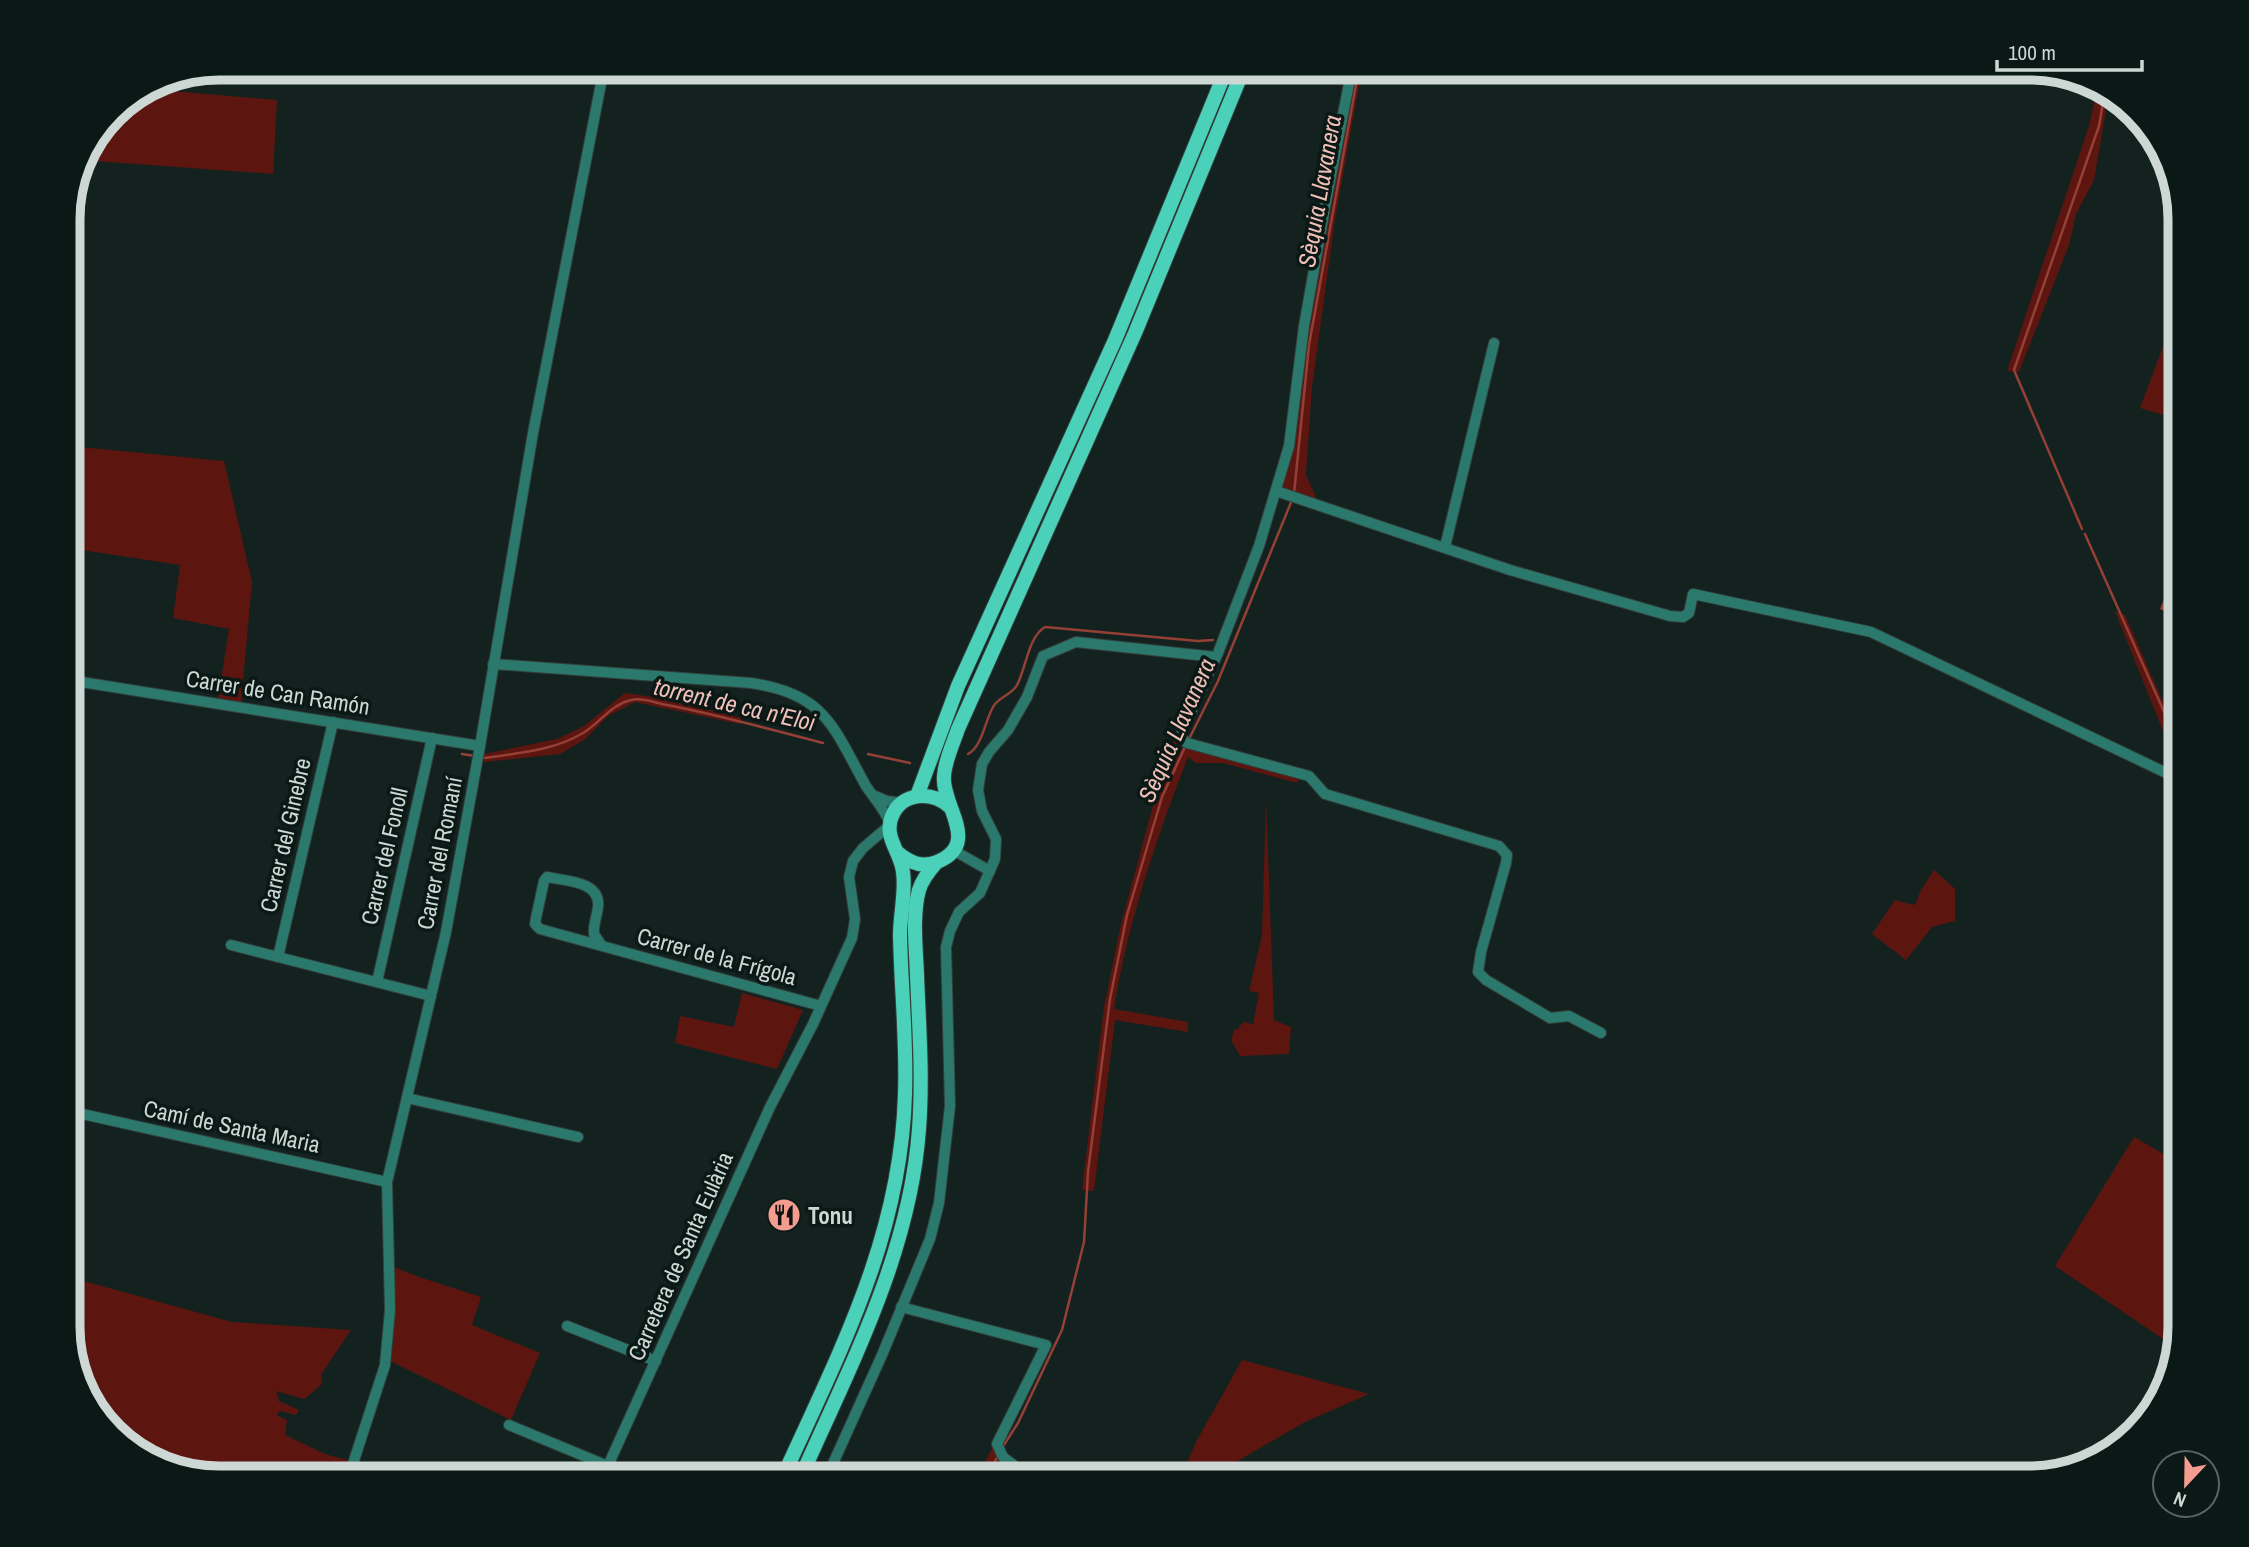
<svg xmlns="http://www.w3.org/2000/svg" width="2249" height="1547" font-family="'Archivo Narrow',sans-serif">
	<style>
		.green { fill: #5d1510 }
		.water { fill: #944037 }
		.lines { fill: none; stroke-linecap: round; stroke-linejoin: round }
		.stream { stroke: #944037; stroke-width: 2.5 }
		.minor-casing { stroke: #323f3c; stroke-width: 12 }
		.major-casing { stroke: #323f3c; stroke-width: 16 }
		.minor { stroke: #2b796c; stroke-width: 10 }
		.major { stroke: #4bd0ba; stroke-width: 14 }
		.labels { text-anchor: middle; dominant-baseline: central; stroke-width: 7; stroke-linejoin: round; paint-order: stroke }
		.street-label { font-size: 23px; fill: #cdd7d4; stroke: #0a1916 }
		.poi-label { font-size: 23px; font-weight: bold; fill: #cdd7d4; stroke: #0a1916; text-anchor: start }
		.water-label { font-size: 24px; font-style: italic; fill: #f0bfb7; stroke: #0a1916 }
		.rim { fill: none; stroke: #cdd7d4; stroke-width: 9 }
	</style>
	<rect width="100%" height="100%" fill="#14221f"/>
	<g class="green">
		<polygon points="724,68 783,68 782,83 723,77"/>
		<polygon points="1356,68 1362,68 1335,219 1312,387 1306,475 1318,502 1280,489"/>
		<polygon points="148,89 277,100 273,174 81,160 113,112"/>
		<polygon points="2097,89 2109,92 2094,180 2076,214 2069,245 2019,372 2007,371 2089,126"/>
		<polygon points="2181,299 2181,420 2140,408"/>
		<polygon points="69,446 224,461 252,582 241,703 218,699 229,629 173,618 180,565 69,548"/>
		<polygon points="2115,611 2125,615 2181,743 2181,776"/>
		<polygon points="625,693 661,698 741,718 740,724 635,702 608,716 584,740 560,754 484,762 484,754 557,739 584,726"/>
		<path d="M1176 732 1180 747 1299 778 1297 783 1223 763H1196L1188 757C1157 836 1127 925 1114 1009L1188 1022V1032L1115 1020 1094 1191 1082 1190 1104 1007 1121 924 1161 776Z"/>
		<polygon points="1266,798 1274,1020 1291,1027 1289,1054 1240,1056 1231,1040 1234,1030 1237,1030 1243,1022 1253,1024 1259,993 1249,991 1262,935"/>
		<polygon points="1934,870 1955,889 1955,921 1932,927 1906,960 1872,934 1895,900 1915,905 1921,890"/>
		<polygon points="742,993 803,1010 777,1069 675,1043 680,1016 734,1027"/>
		<polygon points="2134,1137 2181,1164 2181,1328 2175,1347 2055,1266"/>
		<polygon points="394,1267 419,1277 481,1297 472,1325 540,1353 511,1420 390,1361 394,1325"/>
		<polygon points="69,1277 232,1322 351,1330 322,1373 321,1385 304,1399 276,1391 279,1401 299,1410 296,1415 280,1411 277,1413 278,1416 287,1420 285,1435 325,1454 350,1461 345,1479 219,1479 135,1453 88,1403 69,1337"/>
		<polygon points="1242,1360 1369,1394 1305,1422 1241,1459 1216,1479 1180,1479 1197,1440"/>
		<polygon points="993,1446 1001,1462 993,1479 977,1479"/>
	</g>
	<polygon class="water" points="2167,592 2181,597 2179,618 2160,609"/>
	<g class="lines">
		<g class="stream">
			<polyline points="1294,494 1309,345 1359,68"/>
			<polyline points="2082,529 2014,370 2099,126 2105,91"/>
			<polyline points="2085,534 2181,750"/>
			<polyline points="1188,741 1218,681 1292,500"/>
			<polyline points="462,754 475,756"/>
			<polyline points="868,754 910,763"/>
			<path d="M968 754C982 747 985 721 993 707 998 697 1012 695 1017 685 1026 669 1028 637 1045 627L1198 641 1213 640"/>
			<path d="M485 758C518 753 553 751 583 733 600 723 610 705 631 700 641 697 656 703 667 705 720 715 772 730 823 743"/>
			<polyline points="1002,1448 1018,1423 1062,1330 1084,1242 1088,1172 1110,999 1127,915 1162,797 1185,747"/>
			<polyline points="985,1479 999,1454"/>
		</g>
		<defs>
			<g id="minor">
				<polyline points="1352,68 1326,202 1304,326 1289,446 1259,546 1218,653 1180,736 1187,743 1309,776 1325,794 1499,846 1507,855 1506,863 1481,952 1478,972 1486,980 1550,1018 1569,1016 1601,1033"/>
				<polyline points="1276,491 1510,570 1670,616 1683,617 1689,613 1693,594 1871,632 2181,780"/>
				<polyline points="1445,547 1494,343"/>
				<path d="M493 664 751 683C826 694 833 727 866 786 874 798 884 809 890 823"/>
				<polyline points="69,680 480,746"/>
				<polyline points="873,795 887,801 902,803"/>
				<polyline points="953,850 990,871"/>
				<polyline points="231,945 431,996"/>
				<path d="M602 946 594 934C593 925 597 916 598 907 601 881 566 881 547 877L544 881 536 918 535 924 540 929 821 1006"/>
				<polyline points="278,957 333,722"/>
				<polyline points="377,982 432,738"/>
				<polyline points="407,1098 578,1137"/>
				<polyline points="69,1111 387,1182"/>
				<polyline points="901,1307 1046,1345 997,1444 1003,1457 1032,1479"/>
				<polyline points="567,1326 656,1361"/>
				<polyline points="509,1425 608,1466"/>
				<polyline points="348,1479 385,1365 390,1310 387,1182 446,932 480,746 533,433 604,68"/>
				<polyline points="602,1479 770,1107 813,1024 852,938 855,919 849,877 853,861 863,848 890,825"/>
				<polyline points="826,1479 882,1355 930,1239 939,1203 950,1106 946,947 950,931 959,912 980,893 995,859 996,839 982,811 978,790 982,764 989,752 1008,730 1027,697 1043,656 1076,642 1216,657"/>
			</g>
			<g id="major">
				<polyline points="917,796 958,686 1115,340 1227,68"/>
				<path d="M898 853C910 863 922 868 937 862 982 844 941 805 944 776 945 760 953 744 958 729L1135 333 1244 68"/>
				<path d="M782 1479C840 1351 901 1237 905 1094 907 1041 901 988 900 935 900 914 906 892 903 872 901 852 883 837 892 816 902 792 931 791 949 806"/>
				<path d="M800 1479C850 1366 910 1254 919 1129 923 1077 919 1026 917 975 916 948 912 916 919 890 922 880 929 871 936 863"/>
			</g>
		</defs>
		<use href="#minor" class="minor-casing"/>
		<use href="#major" class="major-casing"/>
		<use href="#minor" class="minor"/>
		<use href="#major" class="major"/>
	</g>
	<defs>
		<symbol id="restaurant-disc" viewBox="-11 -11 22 22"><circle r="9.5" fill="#f59c90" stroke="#0a1916"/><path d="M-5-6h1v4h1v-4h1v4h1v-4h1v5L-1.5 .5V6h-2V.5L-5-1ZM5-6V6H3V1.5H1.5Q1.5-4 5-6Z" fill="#111"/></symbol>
	</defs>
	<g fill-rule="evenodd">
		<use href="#restaurant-disc" x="765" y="1196" width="38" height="38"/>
	</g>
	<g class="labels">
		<g class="street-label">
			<text transform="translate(278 692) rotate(9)">Carrer de Can Ramón</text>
			<text transform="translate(285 835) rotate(-77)">Carrer del Ginebre</text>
			<text transform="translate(439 853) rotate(-79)">Carrer del Romaní</text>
			<text transform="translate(384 856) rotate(-77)">Carrer del Fonoll</text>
			<text transform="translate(717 956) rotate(15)">Carrer de la Frígola</text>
			<text transform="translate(232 1126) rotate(12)">Camí de Santa Maria</text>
			<text transform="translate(680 1256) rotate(-66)">Carretera de Santa Eulària</text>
		</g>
		<g class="poi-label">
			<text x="808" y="1215">Tonu</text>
		</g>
		<g class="water-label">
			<text transform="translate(1319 191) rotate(-80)">Sèquia Llavanera</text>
			<text transform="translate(735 704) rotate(13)">torrent de ca n'Eloi</text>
			<text transform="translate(1176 730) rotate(-66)">Sèquia Llavanera</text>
		</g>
	</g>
	<path d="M0 0H2249V1547H0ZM219 80H2029A139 139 0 0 1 2168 219V1327A139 139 0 0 1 2029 1466H219A139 139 0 0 1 80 1327V219A139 139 0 0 1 219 80Z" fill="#0a1916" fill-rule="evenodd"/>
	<path class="rim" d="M219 80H2029A139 139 0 0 1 2168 219V1327A139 139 0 0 1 2029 1466H219A139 139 0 0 1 80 1327V219A139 139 0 0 1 219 80Z"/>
	<g transform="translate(2186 1484) rotate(202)"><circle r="33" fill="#0a1916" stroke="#586562" stroke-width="2"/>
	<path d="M0-5L12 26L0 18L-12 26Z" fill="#f59c90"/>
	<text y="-10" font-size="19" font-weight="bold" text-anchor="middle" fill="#cdd7d4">N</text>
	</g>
	<path d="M1997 60v10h145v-10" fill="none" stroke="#cdd7d4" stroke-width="3.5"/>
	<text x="2008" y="60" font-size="21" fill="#cdd7d4" stroke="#0a1916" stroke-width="5" paint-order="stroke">100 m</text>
</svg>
